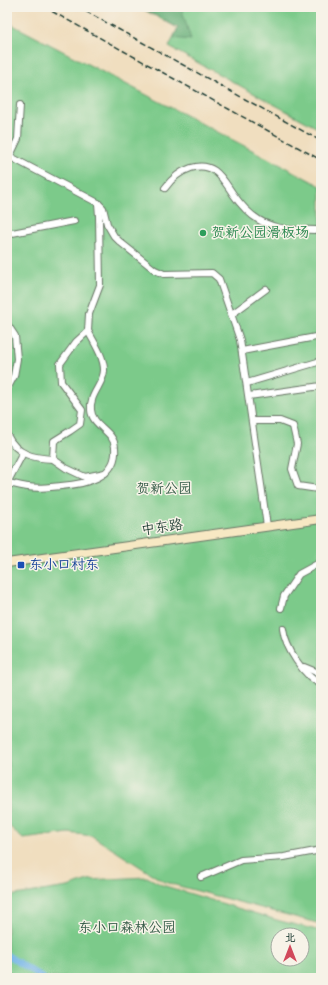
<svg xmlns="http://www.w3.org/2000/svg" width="328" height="985" font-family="'Indie Flower','LXGW WenKai TC',sans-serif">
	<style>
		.green { fill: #7bca8a; stroke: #4d845f; fill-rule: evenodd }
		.forest { fill: #64ae76; stroke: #427655 }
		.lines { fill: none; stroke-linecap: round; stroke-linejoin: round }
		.canal { stroke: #73b5e8; stroke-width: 6 }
		.street-casing { stroke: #687565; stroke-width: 8 }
		.secondary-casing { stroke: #687565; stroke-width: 10 }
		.street { stroke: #fff; stroke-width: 6 }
		.secondary { stroke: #f7e8c3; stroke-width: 8 }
		.rail { stroke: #1f3d34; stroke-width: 1.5; stroke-dasharray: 6 3; stroke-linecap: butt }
		.leisure-dot { fill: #2e9e5b; stroke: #f7f3e8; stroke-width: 1.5 }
		.transit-dot { fill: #1a4fb4; stroke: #f7f3e8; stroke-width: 1.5 }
		.labels { text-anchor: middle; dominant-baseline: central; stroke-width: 3; stroke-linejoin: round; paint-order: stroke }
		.leisure-label { font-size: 14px; fill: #27864d; stroke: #f7f3e8; text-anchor: start }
		.park-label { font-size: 14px; fill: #315945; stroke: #f7f3e8 }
		.street-label { font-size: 14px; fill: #1f3d34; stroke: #f7f3e8 }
		.transit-label { font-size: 14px; fill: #164399; stroke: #f7f3e8; text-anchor: start }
	</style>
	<rect width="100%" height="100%" fill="#f7f3e8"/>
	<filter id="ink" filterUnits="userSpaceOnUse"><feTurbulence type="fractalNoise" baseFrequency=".025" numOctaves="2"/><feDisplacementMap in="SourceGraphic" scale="8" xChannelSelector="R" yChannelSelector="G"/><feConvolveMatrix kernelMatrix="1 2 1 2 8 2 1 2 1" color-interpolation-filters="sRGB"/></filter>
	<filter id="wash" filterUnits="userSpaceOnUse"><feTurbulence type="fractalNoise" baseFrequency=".012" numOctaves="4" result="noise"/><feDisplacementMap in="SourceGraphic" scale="16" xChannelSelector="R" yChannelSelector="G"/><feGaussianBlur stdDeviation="0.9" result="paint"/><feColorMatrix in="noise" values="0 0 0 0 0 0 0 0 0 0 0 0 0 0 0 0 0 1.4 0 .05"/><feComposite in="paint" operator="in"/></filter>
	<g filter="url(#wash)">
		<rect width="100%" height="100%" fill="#f0debf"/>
		<g class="green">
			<polygon points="139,7 321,7 321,130 169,47 178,28"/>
			<polygon points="7,22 321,186 321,924 164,882 92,836 69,833 23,839 8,825"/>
			<path d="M147 877 162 885 280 921 321 931V978H7V899L15 895 68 887 88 880ZM278 935H302V959H278Z"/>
		</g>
		<polygon class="forest" points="139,7 181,7 191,40 173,38 178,28"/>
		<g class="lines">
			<polyline class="canal" points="7,955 43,978"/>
		</g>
	</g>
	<g filter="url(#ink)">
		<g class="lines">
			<defs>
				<g id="street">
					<polyline points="7,155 98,203 103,208 107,224 114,236 120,242 155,270 164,274 212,273 219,279 240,340 267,526"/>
					<polyline points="7,162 18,139 20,105"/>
					<path d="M165 188C172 178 179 172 191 168 214 161 222 178 233 194 240 204 249 214 259 220 269 226 285 230 297 230 305 230 313 229 321 231"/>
					<polyline points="98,203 99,216 100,285 89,314 88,331 76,342 60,364 61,382 82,410 80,424 70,431 54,441 53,459 66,468 85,477 105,473"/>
					<polyline points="7,234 74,221"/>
					<polyline points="232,314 266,289"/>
					<polyline points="7,324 15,336 17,359 14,376 7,389"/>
					<polyline points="242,351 321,336"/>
					<polyline points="247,383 321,361"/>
					<polyline points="249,396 321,386"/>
					<polyline points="252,421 280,421 293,426 297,444 292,469 298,486 318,489 321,488"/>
					<path d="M7 435C17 455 33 458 53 459"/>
					<path d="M7 483C14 484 21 486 28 487 38 489 51 487 61 486 85 484 118 478 115 447 114 431 92 426 91 410 89 394 104 384 104 370 104 357 94 342 88 331"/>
					<polyline points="7,483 23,453"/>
					<polyline points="281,608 284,596 299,574 321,562"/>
					<path d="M283 629C285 647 304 677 321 684"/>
					<polyline points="304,667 321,674"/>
					<polyline points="201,877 241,860 284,857 321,850"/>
					<polyline points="7,975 12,978"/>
				</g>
				<polyline id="secondary" points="7,563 321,519"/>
			</defs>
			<use href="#street" class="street-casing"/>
			<use href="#secondary" class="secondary-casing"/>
			<use href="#street" class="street"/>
			<use href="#secondary" class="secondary"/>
			<g class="rail">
				<polyline points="44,7 321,160"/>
				<polyline points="78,7 321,141"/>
			</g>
		</g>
	</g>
	<circle class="leisure-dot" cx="203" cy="233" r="4"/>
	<rect class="transit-dot" x="17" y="561" width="8" height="8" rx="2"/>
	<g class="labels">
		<g class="leisure-label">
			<text x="211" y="233">贺新公园滑板场</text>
		</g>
		<g class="park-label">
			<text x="164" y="489">贺新公园</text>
			<text x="127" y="928">东小口森林公园</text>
		</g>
		<g class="street-label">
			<text transform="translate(162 528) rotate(-8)">中东路</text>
		</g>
		<g class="transit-label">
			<text x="29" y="565">东小口村东</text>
		</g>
	</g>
	<rect width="328" height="985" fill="none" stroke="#f7f3e8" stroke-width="24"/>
	<g transform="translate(290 947)"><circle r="19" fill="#f7f3e8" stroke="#a1aaa0"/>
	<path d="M0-3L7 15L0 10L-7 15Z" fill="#d1495b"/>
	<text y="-6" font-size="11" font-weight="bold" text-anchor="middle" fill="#1f3d34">北</text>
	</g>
</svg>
